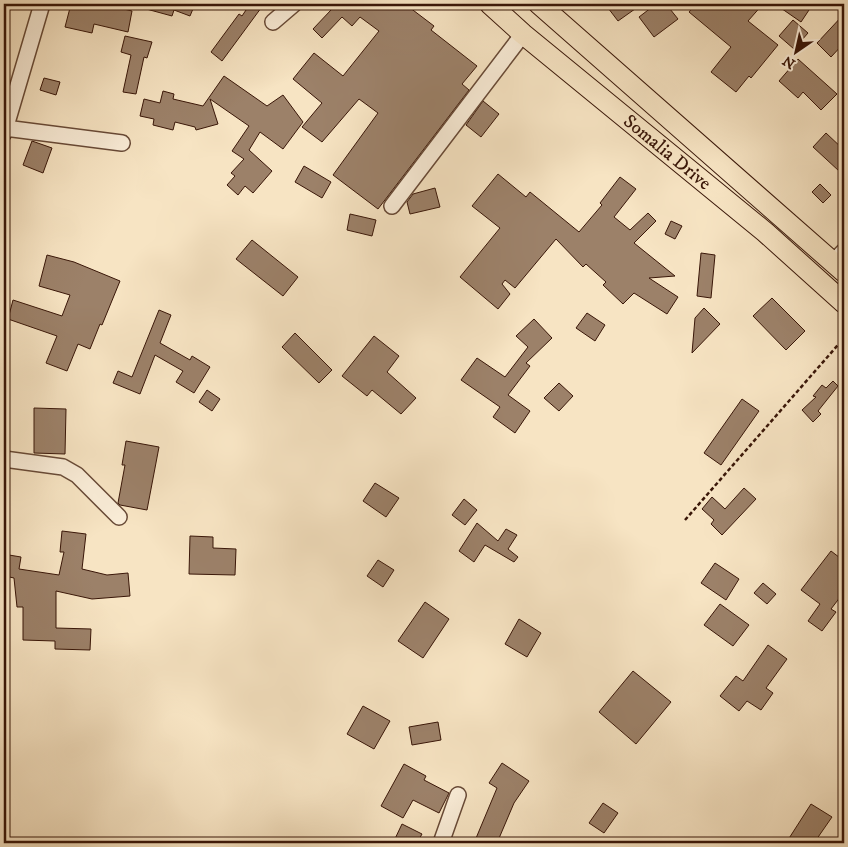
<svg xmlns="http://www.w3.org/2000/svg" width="848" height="847" font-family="'IM FELL DW Pica',serif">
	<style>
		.building { fill: #9c8169; stroke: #391608 }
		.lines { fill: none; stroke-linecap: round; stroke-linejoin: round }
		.minor-casing { stroke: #684a37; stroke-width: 18 }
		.major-casing { stroke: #391608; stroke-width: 22 }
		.path { stroke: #391608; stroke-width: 2.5; stroke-dasharray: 4 2.5; stroke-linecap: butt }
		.minor { stroke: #faedd8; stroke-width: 15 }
		.major { stroke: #f7e4c3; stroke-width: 20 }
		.labels { text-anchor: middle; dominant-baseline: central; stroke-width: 4.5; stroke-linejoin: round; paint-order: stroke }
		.street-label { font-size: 19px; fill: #391608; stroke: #faedd8 }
	</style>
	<rect width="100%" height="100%" fill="#f7e4c3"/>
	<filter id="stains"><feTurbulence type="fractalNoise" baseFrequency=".004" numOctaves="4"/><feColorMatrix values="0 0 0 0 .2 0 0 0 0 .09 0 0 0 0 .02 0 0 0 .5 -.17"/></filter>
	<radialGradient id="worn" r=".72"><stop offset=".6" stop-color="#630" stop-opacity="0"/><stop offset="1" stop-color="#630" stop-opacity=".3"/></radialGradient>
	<g class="building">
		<polygon points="71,4 89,4 103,7 104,4 132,11 128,32 94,24 92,33 65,27"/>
		<polygon points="139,4 195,4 190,16 174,10 172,16 139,7"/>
		<polygon points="250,4 264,4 222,61 211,52 239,14 242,16"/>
		<polygon points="325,4 405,4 434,26 431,30 477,66 462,84 469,90 378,209 333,175 378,113 359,99 322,142 302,127 322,103 293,79 314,53 343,76 379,31 360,17 352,26 342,17 322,38 313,29 331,10"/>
		<polygon points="605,4 642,4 618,21"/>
		<polygon points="656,4 666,4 678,19 654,37 639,17"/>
		<polygon points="696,4 763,4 748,21 778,45 751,78 749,76 736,92 711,72 731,47 689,12"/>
		<polygon points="775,4 813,4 801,22"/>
		<polygon points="844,14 844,43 831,57 817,43"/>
		<polygon points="793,20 808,33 794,49 779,36"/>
		<polygon points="125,36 152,42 147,58 144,57 136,94 123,92 131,55 121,52"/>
		<polygon points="798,59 837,94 821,110 803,92 798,98 779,81"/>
		<polygon points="224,76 267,106 283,95 303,122 283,149 260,132 249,150 272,171 253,193 245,186 238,195 227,185 235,176 231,173 244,159 232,151 249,126 210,99 218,124 196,130 195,127 175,122 173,130 153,125 154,119 140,116 144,99 160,103 163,91 174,94 173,99 203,106"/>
		<polygon points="44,78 60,82 56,95 40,90"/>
		<polygon points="483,101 499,114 481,137 466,125"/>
		<polygon points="826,133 844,150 844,165 839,171 813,147"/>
		<polygon points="32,141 52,148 43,173 23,165"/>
		<polygon points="304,166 331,182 322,198 295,182"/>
		<polygon points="498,174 526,197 530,192 579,232 602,205 600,203 620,177 636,189 614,217 630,230 648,213 656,221 634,243 675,276 649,278 678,297 667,314 634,293 623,304 603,285 606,282 586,264 583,267 556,239 515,288 505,280 502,284 510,294 498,309 460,277 500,228 472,206"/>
		<polygon points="820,184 831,195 823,203 812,192"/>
		<polygon points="435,188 440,207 410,214 407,202 413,194"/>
		<polygon points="350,214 376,220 372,236 347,230"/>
		<polygon points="671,221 682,226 675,239 665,234"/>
		<polygon points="252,240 298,277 283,296 236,259"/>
		<polygon points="701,253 715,255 711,298 697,296"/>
		<polygon points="47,255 74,262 120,281 102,325 100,324 90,349 78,344 67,371 46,363 57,336 8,319 13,300 62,316 70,295 39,286"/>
		<polygon points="772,298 805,331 786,350 753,316"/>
		<polygon points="704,308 720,324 692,353 695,318"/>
		<polygon points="159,310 171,315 160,343 190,360 192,356 210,367 194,393 176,382 183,371 155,355 140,394 113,383 118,371 132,377"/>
		<polygon points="587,313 605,325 595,341 576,328"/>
		<polygon points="534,319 552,338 526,363 530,366 508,395 530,411 515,433 493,417 500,407 461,380 477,358 505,377 528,347 516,336"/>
		<polygon points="295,333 332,370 319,383 282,347"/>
		<polygon points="374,336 399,356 387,372 416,398 401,414 372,390 367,396 342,376"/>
		<polygon points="833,381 838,386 818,411 821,414 813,422 802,410 816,397 813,396 822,385 826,388"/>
		<polygon points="559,383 573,396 559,411 544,398"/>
		<polygon points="207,390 220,399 212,411 199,402"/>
		<polygon points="742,399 759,411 721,465 704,453"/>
		<polygon points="34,408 66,409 65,454 34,453"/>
		<polygon points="126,441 159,447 147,510 120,505 118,503 125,465 122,465"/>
		<polygon points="375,483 399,498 386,517 363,501"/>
		<polygon points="744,488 756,499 722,535 711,524 714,520 702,509 712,497 725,509"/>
		<polygon points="464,499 477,510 465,525 452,515"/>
		<polygon points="477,523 498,541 506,529 517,535 508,549 518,557 514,562 485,545 474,562 459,551"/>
		<polygon points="62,531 86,534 82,569 107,575 128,573 130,596 92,599 56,591 56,628 91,629 90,650 55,649 55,641 23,640 23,607 17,607 14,578 5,576 9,555 21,557 19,569 59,575 64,552 60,552"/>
		<polygon points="190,536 213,537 213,548 236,549 235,575 189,574"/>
		<polygon points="831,551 844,561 844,592 831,609 836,612 822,631 808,621 820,604 801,590"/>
		<polygon points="378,560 394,570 383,587 367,576"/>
		<polygon points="715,563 739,579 726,600 701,583"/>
		<polygon points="763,583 776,594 767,604 754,593"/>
		<polygon points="425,602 449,619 423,658 398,641"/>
		<polygon points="720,604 749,625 733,646 704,625"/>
		<polygon points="519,619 541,633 527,657 505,644"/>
		<polygon points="768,645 787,659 766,688 773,693 761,710 747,701 739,711 720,696 736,676 743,681"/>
		<polygon points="633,671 671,702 636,744 599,712"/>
		<polygon points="363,706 390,721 374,749 347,734"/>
		<polygon points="438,722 441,740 412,745 409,727"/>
		<polygon points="502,763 529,781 514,803 497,843 474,843 497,788 489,783"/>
		<polygon points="404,764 426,776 424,780 449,793 439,813 413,800 403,818 381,806"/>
		<polygon points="603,803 618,813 604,833 589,823"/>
		<polygon points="811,804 832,817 814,843 786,843"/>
		<polygon points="402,824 422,834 417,843 393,843"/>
	</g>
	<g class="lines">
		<defs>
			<g id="minor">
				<polyline points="273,22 294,4"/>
				<polyline points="5,128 122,143"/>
				<polyline points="4,133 42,4"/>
				<polyline points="392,206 523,34"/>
				<polyline points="834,261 844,251"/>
				<polyline points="4,459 63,467 77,475 119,517"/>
				<polyline points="441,843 458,795"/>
			</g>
			<g id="major">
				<path id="s1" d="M490 4 523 34 765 232 844 303"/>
				<polyline points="539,4 844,272"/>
			</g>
		</defs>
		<use href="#minor" class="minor-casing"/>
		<use href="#major" class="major-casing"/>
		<polyline class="path" points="685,520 844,338"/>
		<use href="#minor" class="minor"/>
		<use href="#major" class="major"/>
	</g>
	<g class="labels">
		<g class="street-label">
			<text stroke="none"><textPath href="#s1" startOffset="231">Somalia Drive</textPath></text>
		</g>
	</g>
	<rect width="848" height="847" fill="none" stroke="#f7e4c3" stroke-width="20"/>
	<rect x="5" y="5" width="838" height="837" fill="none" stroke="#391608" stroke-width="2.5"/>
	<rect x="10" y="10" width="828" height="827" fill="none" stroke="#391608"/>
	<g transform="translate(796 52) rotate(214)" stroke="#faedd8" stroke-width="4" paint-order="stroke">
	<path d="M0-4L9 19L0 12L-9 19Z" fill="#391608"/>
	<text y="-8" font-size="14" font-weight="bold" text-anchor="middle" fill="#391608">N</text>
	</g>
	<rect width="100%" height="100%" filter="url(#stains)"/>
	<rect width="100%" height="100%" fill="url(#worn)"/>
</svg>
